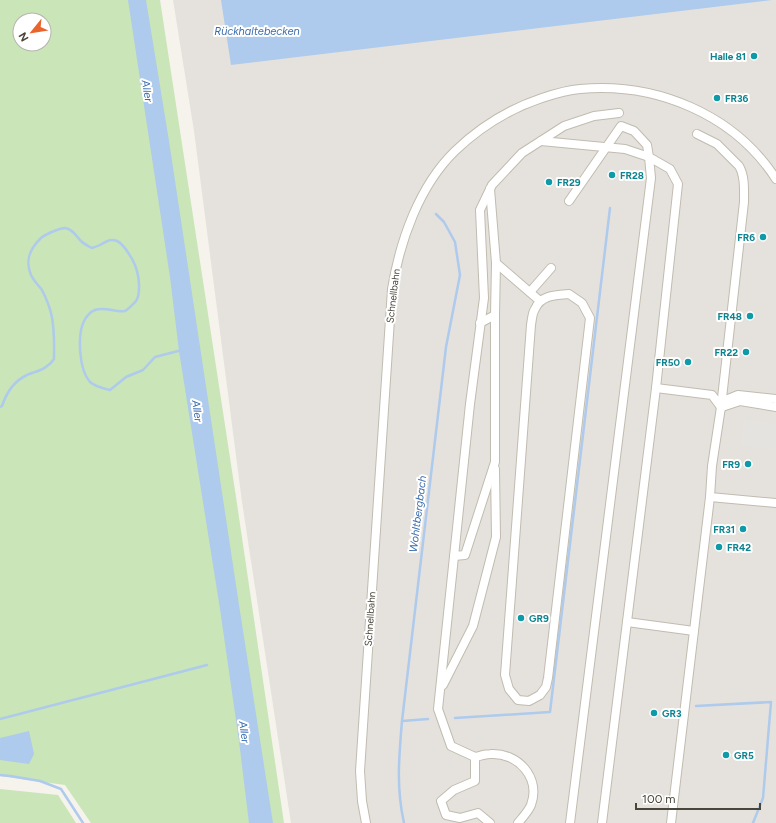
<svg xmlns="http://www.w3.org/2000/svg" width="776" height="823" font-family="Figtree,sans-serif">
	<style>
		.industrial { fill: #e5e2dd }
		.green { fill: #cae5b8; fill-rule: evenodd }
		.parking { fill: #e4e3df }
		.water { fill: #aecaec }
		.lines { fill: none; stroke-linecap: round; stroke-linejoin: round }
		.stream { stroke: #aecaec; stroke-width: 2.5 }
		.minor-casing { stroke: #c0bcaf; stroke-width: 10 }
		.minor { stroke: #fff; stroke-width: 8 }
		.culture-dot { fill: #0f9aa8; stroke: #fff; stroke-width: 1.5 }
		.labels { text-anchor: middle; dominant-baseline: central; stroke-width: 4; stroke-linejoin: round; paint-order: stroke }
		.culture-label { font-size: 10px; font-weight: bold; fill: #0d838f; stroke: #fff; text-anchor: end }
		.street-label { font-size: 10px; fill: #49453a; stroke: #fff }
		.water-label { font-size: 11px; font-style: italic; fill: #3a6cad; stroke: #fff }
	</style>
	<rect width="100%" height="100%" fill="#f5f3ec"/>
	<polygon class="industrial" points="173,0 776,0 776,823 291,823 242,502 194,131"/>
	<g class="green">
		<path d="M0 0H160L236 497 284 823H91L65 785 0 776ZM20 20H44V44H20Z"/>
		<polygon points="0,789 58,795 76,823 0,823"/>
	</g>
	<polygon class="parking" points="744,420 776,424 776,450 741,446"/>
	<g class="water">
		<polygon points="128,0 146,0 169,141 239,605 273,823 249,823 239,741 220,609 179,351 170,277"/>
		<polygon points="221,0 772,0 231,65"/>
		<polygon points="29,731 34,754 29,764 0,760 0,738"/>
	</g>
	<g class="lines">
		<g class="stream">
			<path d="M0 407 2 406C6 394 14 381 27 375 33 372 42 371 47 366 50 364 52 362 54 359 54 343 55 329 51 313 49 305 46 298 42 290 38 285 34 281 31 275 25 261 29 250 40 239 43 235 60 228 65 228 73 229 76 236 81 241 84 244 88 246 92 248 95 247 98 246 100 245 106 242 110 238 117 241 124 244 134 261 136 268 139 276 141 294 136 301 133 304 129 309 125 311 116 313 105 306 95 310 90 312 86 317 84 321 77 335 79 370 90 382 96 387 102 388 110 390L126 377 143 370 155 357 182 350"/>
			<polyline points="696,706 771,702 763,798 753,823"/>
			<polyline points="455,718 550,712 610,208"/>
			<polyline points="0,719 207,665"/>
			<polyline points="402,721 428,719"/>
			<polyline points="0,775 10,776 40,781 61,789 83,823"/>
			<path d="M404 823C396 787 399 757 402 721L446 347 460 275 455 242 444 222 436 214"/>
		</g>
		<defs>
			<g id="minor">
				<path d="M697 134 717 144 739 166C745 176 744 190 744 202L721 407 712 466 710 497 776 503"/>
				<polyline points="541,141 625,149 649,157 651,178 570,823"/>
				<polyline points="490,189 496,263 540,301"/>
				<polyline points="569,201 621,126 634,131 647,145 649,157 670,169 678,184 656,388 602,823"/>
				<polyline points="530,292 551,268"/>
				<path d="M569 294 582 303 590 318 548 678 546 687 540 695 529 701 518 700 509 689 505 675 531 325C532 320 532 313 535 309 541 295 556 295 569 294Z"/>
				<polyline points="480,323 495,315 496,263"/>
				<polyline points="656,388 712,395 721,407"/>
				<polyline points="722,407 728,399 738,395 776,399"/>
				<polyline points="722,407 740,401 776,407"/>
				<polyline points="454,556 465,555 495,462 495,315"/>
				<polyline points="627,622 694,631"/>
				<polyline points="443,685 473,626 496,537 495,469"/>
				<path d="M475 757C480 756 485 754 490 754 518 752 541 778 531 805 528 812 522 818 518 823"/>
				<path d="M366 823 362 801 360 771 392 289C400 241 419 186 455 151 480 127 509 109 542 98 554 94 567 90 580 89 656 82 734 114 776 179"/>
				<polyline points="490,823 478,813 460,818 446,815 441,801 454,790 475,781 475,757 451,746 438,709 470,404 484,298 480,210 492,185 522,153 564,126 594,116 619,113"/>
				<polyline points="671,823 710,497"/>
			</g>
		</defs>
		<use href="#minor" class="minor-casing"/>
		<use href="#minor" class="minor"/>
	</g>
	<g class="culture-dot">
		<circle cx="754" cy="56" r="4"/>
		<circle cx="717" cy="98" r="4"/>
		<circle cx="612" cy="175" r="4"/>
		<circle cx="549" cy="182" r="4"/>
		<circle cx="763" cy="237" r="4"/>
		<circle cx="750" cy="316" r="4"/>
		<circle cx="746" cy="352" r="4"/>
		<circle cx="688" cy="362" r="4"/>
		<circle cx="748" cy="464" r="4"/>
		<circle cx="743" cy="529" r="4"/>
		<circle cx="719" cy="547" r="4"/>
		<circle cx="521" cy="618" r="4"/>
		<circle cx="654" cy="713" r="4"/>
		<circle cx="726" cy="755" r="4"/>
	</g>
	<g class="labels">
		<g class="culture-label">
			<text x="746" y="56">Halle 81</text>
			<text x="725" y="98" text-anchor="start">FR36</text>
			<text x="620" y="175" text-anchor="start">FR28</text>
			<text x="557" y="182" text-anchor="start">FR29</text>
			<text x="755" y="237">FR6</text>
			<text x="742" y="316">FR48</text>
			<text x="738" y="352">FR22</text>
			<text x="680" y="362">FR50</text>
			<text x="740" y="464">FR9</text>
			<text x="735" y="529">FR31</text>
			<text x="727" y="547" text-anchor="start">FR42</text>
			<text x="529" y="618" text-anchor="start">GR9</text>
			<text x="662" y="713" text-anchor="start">GR3</text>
			<text x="734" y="755" text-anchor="start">GR5</text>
		</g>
		<g class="street-label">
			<text transform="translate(393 296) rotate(-83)">Schnellbahn</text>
			<text transform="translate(370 619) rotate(-86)">Schnellbahn</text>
		</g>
		<g class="water-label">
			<text x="257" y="31">Rückhaltebecken</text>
			<text transform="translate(147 91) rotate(81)">Aller</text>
			<text transform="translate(197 411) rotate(82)">Aller</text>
			<text transform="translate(418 514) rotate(-83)">Wohltbergbach</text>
			<text transform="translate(244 732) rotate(82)">Aller</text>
		</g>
	</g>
	<g transform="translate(32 32) rotate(240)"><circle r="19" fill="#ffffff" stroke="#b6b5b0"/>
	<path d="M0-3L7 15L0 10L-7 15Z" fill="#ea642d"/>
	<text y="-6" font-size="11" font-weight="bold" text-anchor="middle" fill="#49453a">N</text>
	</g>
	<path d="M636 803v6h124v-6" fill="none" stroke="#49453a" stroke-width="2"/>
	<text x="642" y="803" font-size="12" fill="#49453a" stroke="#ffffff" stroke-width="3" paint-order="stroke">100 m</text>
</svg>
